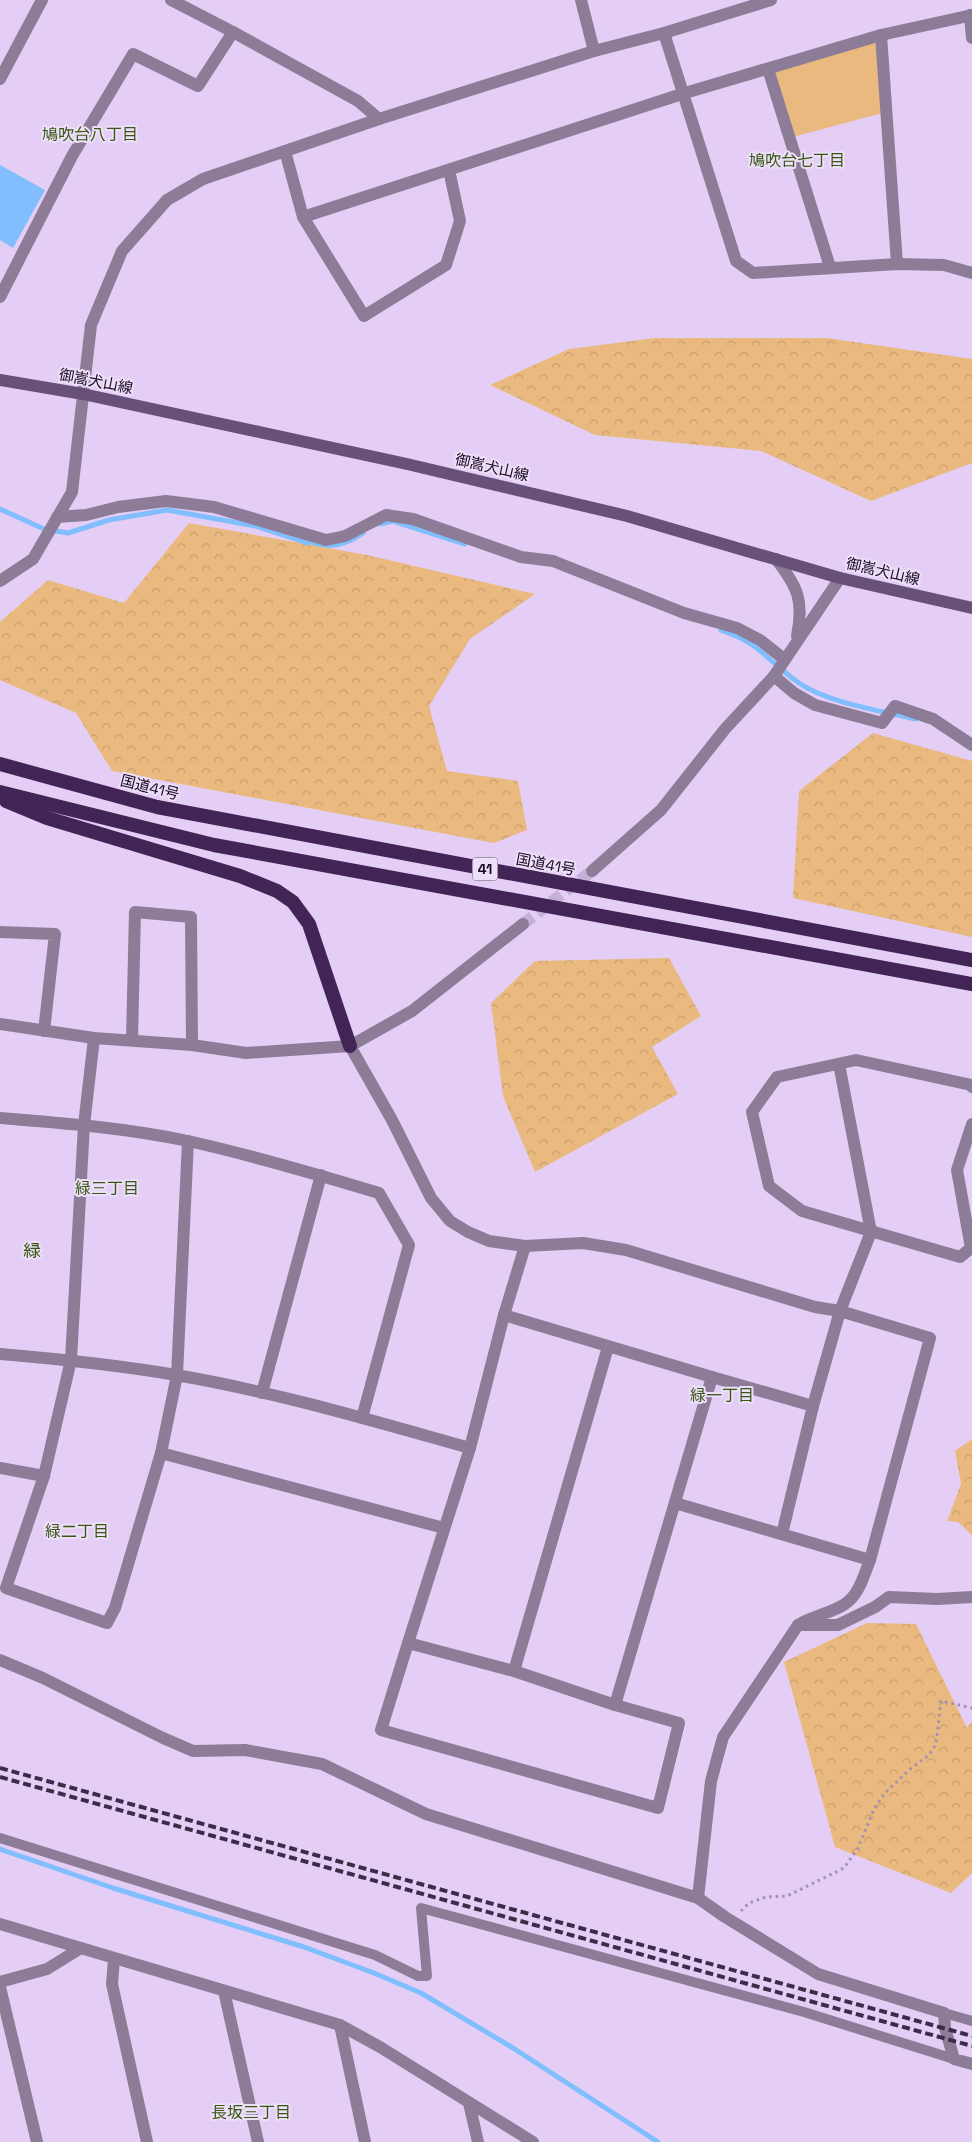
<svg xmlns="http://www.w3.org/2000/svg" width="972" height="2142" font-family="'Space Grotesk','Noto Sans JP',sans-serif">
	<style>
		.forest { fill: url(#forest-crowns) }
		.park { fill: #eab97f }
		.water { fill: #81befd }
		.lines { fill: none; stroke-linecap: round; stroke-linejoin: round }
		.stream { stroke: #81befd; stroke-width: 5 }
		.minor-tunnel { stroke: #c5b0d6; stroke-width: 12; stroke-dasharray: 12 6; stroke-linecap: butt }
		.path { stroke: #a390b2; stroke-width: 3; stroke-dasharray: 2.5 4; stroke-linecap: butt }
		.service { stroke: #8c7c98; stroke-width: 10 }
		.minor { stroke: #8c7c98; stroke-width: 12 }
		.tertiary { stroke: #8c7c98; stroke-width: 12 }
		.secondary { stroke: #675178; stroke-width: 12 }
		.trunk { stroke: #432456; stroke-width: 14 }
		.rail { stroke: #3c2c47; stroke-width: 4; stroke-dasharray: 8 4; stroke-linecap: butt }
		.labels { text-anchor: middle; dominant-baseline: central; stroke-width: 4; stroke-linejoin: round; paint-order: stroke }
		.shield { fill: #eddef9; stroke: #574861; stroke-width: 1 }
		.shield-label { font-size: 14px; font-weight: bold; fill: #170820 }
		.street-label { font-size: 15px; fill: #170820; stroke: #eddef9 }
		.neighbourhood-label { font-size: 16px; fill: #395713; stroke: #eddef9 }
		.quarter-label { font-size: 18px; fill: #395713; stroke: #eddef9 }
	</style>
	<defs>
		<pattern id="forest-crowns" width="20" height="18" patternUnits="userSpaceOnUse" patternTransform="scale(1.25)"><rect width="20" height="18" fill="#eab97f"/><path d="M2 6a3 3 0 1 1 6 0M12 15a3 3 0 1 1 6 0" fill="none" stroke="#c89e6d"/></pattern>
	</defs>
	<rect width="100%" height="100%" fill="#e4cef6"/>
	<g class="forest">
		<polygon points="655,338 827,338 972,359 972,463 871,501 761,451 595,435 490,385 569,349"/>
		<polygon points="189,523 367,555 535,594 470,639 429,706 447,771 518,781 527,830 494,843 112,771 76,713 0,680 0,622 48,580 124,603"/>
		<polygon points="873,733 972,761 972,937 793,898 799,791"/>
		<polygon points="669,958 701,1016 652,1047 678,1094 535,1172 503,1096 491,1003 535,961"/>
		<polygon points="972,1439 972,1535 958,1522 947,1521 961,1484 955,1451"/>
		<polygon points="867,1623 916,1624 967,1728 972,1721 972,1873 951,1893 835,1847 784,1662"/>
	</g>
	<polygon class="park" points="881,35 886,112 789,138 768,69"/>
	<polygon class="water" points="0,165 45,190 13,248 0,240"/>
	<g class="lines">
		<g class="stream">
			<polyline points="0,509 44,529 68,533 109,520 167,510 256,526 308,543 287,534"/>
			<polyline points="380,524 393,521 465,544"/>
			<path d="M294 537C323 547 337 551 363 533"/>
			<path d="M721 630C759 642 769 662 799 683 828 703 882 711 916 719"/>
			<polyline points="0,1849 113,1888 304,1947 374,1973 421,1993 513,2048 658,2142"/>
		</g>
		<polyline class="minor-tunnel" points="523,924 592,871"/>
		<polyline class="path" points="741,1911 749,1903 766,1897 787,1896 844,1868 858,1848 874,1809 884,1794 909,1770 929,1755 936,1744 941,1701 972,1708"/>
		<g class="service">
			<polyline points="0,1838 375,1955 418,1976 427,1976 421,1908 804,2012 954,2059"/>
			<polyline points="944,2013 972,2021"/>
		</g>
		<g class="minor">
			<polyline points="171,0 233,32 358,101 379,119"/>
			<polyline points="970,15 972,38"/>
			<polyline points="664,33 736,261 753,273 897,264 944,265 972,273"/>
			<polyline points="881,35 897,264"/>
			<polyline points="768,69 830,267"/>
			<polyline points="0,79 42,0"/>
			<polyline points="285,151 303,217 685,93 881,35 972,15"/>
			<polyline points="303,217 364,316 446,265 460,221 449,170"/>
			<polyline points="0,297 72,156 133,54 198,86 233,32"/>
			<polyline points="57,517 86,515 118,507 166,501 214,507 326,540 345,536 386,515 413,519 521,557 553,561 684,613 737,628 760,640 784,659"/>
			<path d="M776 559C798 587 804 601 797 636"/>
			<polyline points="774,676 794,693 815,705 882,723 895,706 933,719 972,745"/>
			<polyline points="592,871 661,810 725,729 774,676 840,578"/>
			<polyline points="0,932 55,934 44,1031"/>
			<polyline points="132,1039 135,912 191,917 192,1045"/>
			<polyline points="350,1046 412,1011 523,924"/>
			<polyline points="972,1087 971,1085 856,1060 777,1077 752,1112 769,1186 802,1211 960,1257 971,1248 957,1170 972,1124"/>
			<path d="M0 1118C63 1123 126 1128 188 1141 252 1155 316 1174 379 1193L409 1245 362 1418"/>
			<polyline points="712,1377 813,1406"/>
			<polyline points="262,1393 321,1175"/>
			<polyline points="470,1448 408,1643 514,1671 615,1705 712,1377 504,1315"/>
			<polyline points="161,1453 444,1528"/>
			<polyline points="0,1468 44,1476 6,1588 107,1623 115,1608 161,1453 177,1375 188,1141"/>
			<polyline points="44,1476 71,1360 84,1125 94,1038"/>
			<polyline points="675,1503 870,1560"/>
			<polyline points="782,1534 813,1406 840,1311 871,1232 839,1064"/>
			<polyline points="798,1625 838,1625 875,1607 889,1597 937,1599 972,1597"/>
			<polyline points="408,1643 381,1730 658,1808 679,1723 615,1705"/>
			<polyline points="0,1660 43,1678 163,1738 193,1751 245,1750 322,1764 426,1814 698,1898 725,1917 818,1974 944,2013 945,2028 954,2059 972,2064"/>
			<polyline points="514,1671 608,1347"/>
			<polyline points="0,1924 340,2025 380,2047 533,2142"/>
			<polyline points="114,1959 112,1984 147,2142"/>
			<polyline points="0,1982 47,1969 81,1948"/>
			<polyline points="0,1987 37,2142"/>
			<polyline points="224,1991 258,2142"/>
			<polyline points="340,2025 365,2142"/>
			<polyline points="469,2103 478,2142"/>
		</g>
		<g class="tertiary">
			<polyline points="581,0 594,51"/>
			<polyline points="0,581 33,559 72,492 91,325 122,251 167,200 203,179 379,119 594,51 664,33 771,0"/>
			<path d="M0 1024 94 1038 192 1045 246 1053 350 1046 392 1120 431 1198 450 1221 468 1232 489 1241 525 1246 583 1243 626 1250 815 1307 840 1311 930 1338 870 1560C864 1575 859 1595 845 1604 832 1613 812 1616 798 1625L723 1737 711 1781 698 1898"/>
			<path d="M0 1354C59 1359 118 1365 176 1375 276 1392 373 1421 470 1448L504 1315 525 1246"/>
		</g>
		<polyline class="secondary" points="0,380 83,394 407,464 627,516 840,578 972,608"/>
		<g class="trunk">
			<polyline points="0,764 157,807 972,960"/>
			<polyline points="0,792 214,845 972,984"/>
			<polyline points="6,801 47,818 240,876 277,891 293,902 309,924 350,1046"/>
		</g>
		<g class="rail">
			<polyline points="0,1768 972,2036"/>
			<polyline points="0,1777 972,2046"/>
		</g>
	</g>
	<g class="labels">
		<rect class="shield" x="472.5" y="857.5" width="25" height="23" rx="4"/>
		<g class="shield-label">
			<text x="485" y="869">41</text>
		</g>
		<g class="street-label">
			<text transform="translate(96 381) rotate(11)">御嵩犬山線</text>
			<text transform="translate(492 467) rotate(13)">御嵩犬山線</text>
			<text transform="translate(883 571) rotate(13)">御嵩犬山線</text>
			<text transform="translate(150 787) rotate(14)">国道41号</text>
			<text transform="translate(546 864) rotate(11)">国道41号</text>
		</g>
		<g class="neighbourhood-label">
			<text x="90" y="134">鳩吹台八丁目</text>
			<text x="797" y="160">鳩吹台七丁目</text>
			<text x="107" y="1188">緑三丁目</text>
			<text x="722" y="1395">緑一丁目</text>
			<text x="77" y="1531">緑二丁目</text>
			<text x="251" y="2112">長坂三丁目</text>
		</g>
		<g class="quarter-label">
			<text x="32" y="1250">緑</text>
		</g>
	</g>
</svg>
